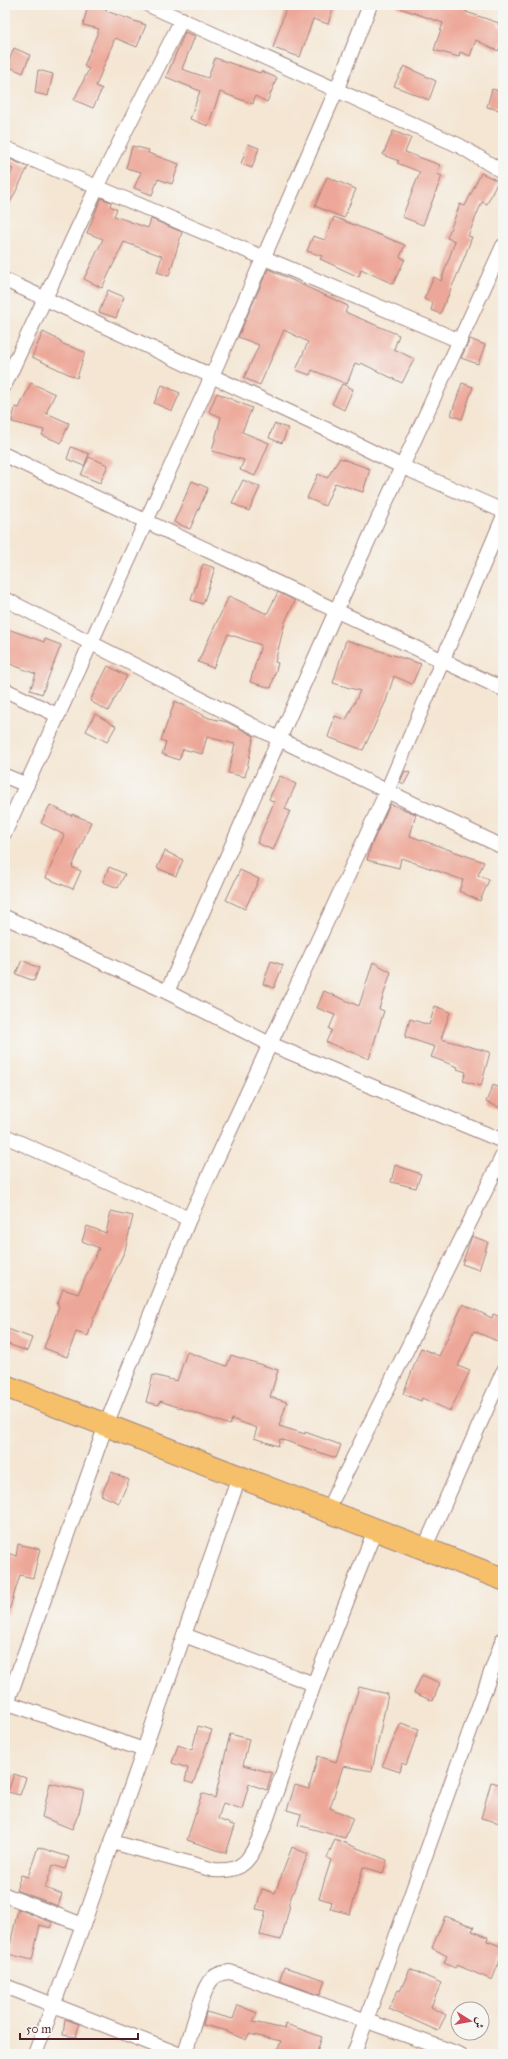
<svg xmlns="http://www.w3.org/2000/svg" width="508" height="2059" font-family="'IM FELL Great Primer',Amiri,serif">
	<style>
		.building { fill: #eda798 }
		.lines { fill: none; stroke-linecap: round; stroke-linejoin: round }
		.street-casing { stroke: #9f827f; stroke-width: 16 }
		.primary-casing { stroke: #9f827f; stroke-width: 24 }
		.street { stroke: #fff; stroke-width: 14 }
		.primary { stroke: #f6c06b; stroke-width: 22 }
	</style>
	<rect width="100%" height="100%" fill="#f6f6f2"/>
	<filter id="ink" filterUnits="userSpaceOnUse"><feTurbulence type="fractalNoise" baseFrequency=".025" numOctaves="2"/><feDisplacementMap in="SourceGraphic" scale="8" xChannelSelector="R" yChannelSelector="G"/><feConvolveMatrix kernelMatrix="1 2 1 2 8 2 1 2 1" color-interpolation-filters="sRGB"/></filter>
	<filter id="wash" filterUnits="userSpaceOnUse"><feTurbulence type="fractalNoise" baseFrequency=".012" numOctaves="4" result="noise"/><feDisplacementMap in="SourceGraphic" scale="16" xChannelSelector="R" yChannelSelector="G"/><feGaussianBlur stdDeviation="0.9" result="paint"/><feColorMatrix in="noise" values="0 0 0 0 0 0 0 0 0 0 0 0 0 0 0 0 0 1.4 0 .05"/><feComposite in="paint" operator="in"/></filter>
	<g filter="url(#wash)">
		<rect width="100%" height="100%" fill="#f4e6d3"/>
		<g id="blocks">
			<g class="building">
				<polygon points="88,5 107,5 106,11 146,25 137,47 115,38 96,86 102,89 93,108 74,100 89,69 84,66 99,29 83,25"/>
				<polygon points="287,5 334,5 328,24 313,19 300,57 273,48"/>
				<polygon points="397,5 469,5 466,12 499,23 498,25 503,28 503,41 498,51 476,40 470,56 460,52 459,57 434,50 443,23 397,7"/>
				<polygon points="185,32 195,36 182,69 208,78 215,58 260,73 261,71 277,78 267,102 255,96 253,104 220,92 208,126 190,119 200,91 166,77"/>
				<polygon points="14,48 30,55 23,73 7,66"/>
				<polygon points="404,66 436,81 429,100 394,86"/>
				<polygon points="38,70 53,74 48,96 35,93"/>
				<polygon points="492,89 503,92 503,111 487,107"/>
				<polygon points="393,131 411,138 405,152 440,165 437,174 442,176 423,225 402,217 420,172 397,163 399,161 383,155"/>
				<polygon points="248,144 259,148 252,168 241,164"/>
				<polygon points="132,146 149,150 148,153 179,164 172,184 158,179 152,195 134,188 141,172 126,168"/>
				<polygon points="5,157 28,167 5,213 5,186 13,169 5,166"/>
				<polygon points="481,173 498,181 487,204 482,202 468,236 472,237 461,266 440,314 431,310 433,303 424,299 434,277 441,281 455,241 447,238 460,204 465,206"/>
				<polygon points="327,177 356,189 344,218 315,206"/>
				<polygon points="101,198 111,202 110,206 117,209 114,216 148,228 151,219 182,232 169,276 157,272 162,256 124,242 102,288 84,279 103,239 87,233"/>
				<polygon points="334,217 405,245 400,257 405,259 393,284 361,269 359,277 320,259 322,256 307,251 313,236 325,240"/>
				<polygon points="268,269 348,306 345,312 399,335 394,349 414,359 402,383 361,363 360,365 355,363 347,384 312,370 310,375 296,370 308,342 284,330 260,385 244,378 259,345 238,337"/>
				<polygon points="108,290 124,297 116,318 99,312"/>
				<polygon points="43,332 61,341 60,343 85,352 77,378 32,357"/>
				<polygon points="470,339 485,345 478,364 461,358"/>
				<polygon points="31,383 55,394 46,413 69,423 61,443 42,435 44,430 12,422 15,407 19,408"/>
				<polygon points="462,383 473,387 462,419 451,415"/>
				<polygon points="342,384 353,389 344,410 332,404"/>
				<polygon points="162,385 180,393 172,411 154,403"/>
				<polygon points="217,393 252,408 242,432 269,443 255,476 240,470 244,460 212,451 221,417 209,412"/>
				<polygon points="274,424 288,428 282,443 269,438"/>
				<polygon points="71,447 89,454 84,466 67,459"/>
				<polygon points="89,457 108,465 100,483 81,475"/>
				<polygon points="340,458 370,469 363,492 335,483 325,506 307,498 318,474 327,478"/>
				<polygon points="243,480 260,487 249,511 232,503"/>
				<polygon points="192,481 208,488 190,529 174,522"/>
				<polygon points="203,564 215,568 203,604 191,600"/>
				<polygon points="278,592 295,601 285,622 275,662 278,663 271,688 250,682 261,645 228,634 213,668 198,662 229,596 267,614"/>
				<polygon points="5,628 44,642 45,639 61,645 42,694 30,690 36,674 5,662"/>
				<polygon points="346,640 421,664 412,684 394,676 386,701 363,750 328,737 335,716 346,720 360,691 333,683"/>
				<polygon points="108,666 127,676 108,711 90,701"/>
				<polygon points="175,701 209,718 227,722 254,736 245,777 228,773 235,744 207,737 202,754 183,749 179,760 162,754 166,742 161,740"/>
				<polygon points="95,714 116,726 107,742 86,731"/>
				<polygon points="405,771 410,773 404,784 400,782"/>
				<polygon points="280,776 296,784 285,809 290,811 273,850 257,843 274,802 269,799"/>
				<polygon points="390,804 416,814 410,836 484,862 478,875 489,880 480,901 459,891 463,880 401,858 399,868 367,860 371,846"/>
				<polygon points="50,805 72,816 72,814 91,822 72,867 81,871 73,889 46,878 64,835 41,823"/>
				<polygon points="165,851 183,860 176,876 157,868"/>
				<polygon points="109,867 125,874 118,888 103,882"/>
				<polygon points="240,870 259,879 245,909 226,900"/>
				<polygon points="22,960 39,968 34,981 16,974"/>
				<polygon points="271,961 283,965 274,988 263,984"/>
				<polygon points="373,962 391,972 379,1009 384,1011 369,1059 326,1042 332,1030 329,1029 335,1015 317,1008 324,991 359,1006"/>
				<polygon points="435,1006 450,1012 441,1039 490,1052 481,1086 463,1081 466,1072 457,1069 458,1067 431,1057 435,1047 405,1037 410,1019 429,1025"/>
				<polygon points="493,1085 503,1089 503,1109 486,1102"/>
				<polygon points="395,1165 421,1174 416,1188 391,1182"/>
				<polygon points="111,1211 133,1216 125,1250 94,1317 88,1336 76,1332 67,1357 44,1348 59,1306 57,1305 63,1289 78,1294 99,1248 82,1241 87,1226 106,1233"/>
				<polygon points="472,1236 488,1242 479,1270 462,1264"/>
				<polygon points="463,1304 492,1318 493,1314 503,1318 503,1326 497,1341 474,1331 458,1366 470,1371 450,1411 422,1398 421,1401 403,1394 421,1348 439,1356"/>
				<polygon points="5,1328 32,1338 27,1351 5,1343"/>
				<polygon points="187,1352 227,1366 231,1355 278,1370 270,1397 287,1402 279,1426 305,1434 305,1432 341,1445 336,1458 280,1439 278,1446 254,1438 257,1428 232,1419 230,1425 160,1401 159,1405 146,1402 153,1375 177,1381"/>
				<polygon points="112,1472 129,1480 119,1503 101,1495"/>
				<polygon points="18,1544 40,1549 33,1578 20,1575 8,1614 5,1613 5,1552 16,1556"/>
				<polygon points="422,1675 440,1683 433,1701 414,1693"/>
				<polygon points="359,1687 388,1694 372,1771 343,1766 330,1808 353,1818 345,1838 298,1825 301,1814 287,1810 295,1785 309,1789 318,1756 336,1762"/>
				<polygon points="401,1723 419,1729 406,1765 402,1763 400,1772 382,1766"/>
				<polygon points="198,1726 212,1730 193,1784 185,1781 188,1768 172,1763 178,1745 192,1750"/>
				<polygon points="230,1734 249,1739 243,1765 272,1773 267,1790 249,1784 242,1809 223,1803 218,1819 235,1826 226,1853 187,1840 202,1793 215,1798"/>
				<polygon points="14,1774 26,1778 20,1795 8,1792"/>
				<polygon points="491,1782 503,1785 503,1814 500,1823 481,1818"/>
				<polygon points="50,1783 84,1791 79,1813 72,1829 42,1817"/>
				<polygon points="335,1839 387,1860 383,1873 363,1867 350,1914 330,1909 332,1902 319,1898 331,1860 327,1858"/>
				<polygon points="38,1847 69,1857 65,1869 53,1865 45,1888 62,1894 58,1906 16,1890 21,1875 28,1877"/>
				<polygon points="292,1847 308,1854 288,1905 290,1905 281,1940 260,1935 266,1911 256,1909 262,1889 275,1893"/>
				<polygon points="18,1909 53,1923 51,1928 40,1925 32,1960 8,1954"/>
				<polygon points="445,1916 474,1927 472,1931 488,1937 487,1941 503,1947 503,1952 492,1980 457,1965 455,1968 444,1963 447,1956 432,1948"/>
				<polygon points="284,1967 325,1980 320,1995 279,1981"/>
				<polygon points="410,1969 441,1983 431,2007 446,2015 438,2031 389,2009 398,1990 400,1991"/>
				<polygon points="238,2005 257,2013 253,2022 285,2029 286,2024 322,2037 316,2054 293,2054 278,2049 281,2041 249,2034 246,2040 227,2032 228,2031 203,2025 206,2012 233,2019"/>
				<polygon points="65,2019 79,2024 76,2037 63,2035"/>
			</g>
		</g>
	</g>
	<g filter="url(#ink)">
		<use href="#blocks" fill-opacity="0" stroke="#9f827f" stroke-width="1"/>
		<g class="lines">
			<defs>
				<g id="street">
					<polyline points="149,5 460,146 503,172"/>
					<polyline points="5,148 460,341"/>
					<polyline points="5,280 330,431 403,467 503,511"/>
					<polyline points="5,384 97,187 182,19"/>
					<polyline points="5,455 503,689"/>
					<polyline points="5,599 279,739 503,847"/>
					<polyline points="5,690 57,715"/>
					<polyline points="5,776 27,785"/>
					<polyline points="5,832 212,376 336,91 370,5"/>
					<polyline points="5,917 167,992 270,1044 503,1141"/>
					<polyline points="167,992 336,611 503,246"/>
					<polyline points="5,1136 189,1219"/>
					<polyline points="327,1511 503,1155"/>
					<polyline points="424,1549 503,1372"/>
					<polyline points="184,1635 314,1684"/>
					<polyline points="5,1702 144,1750"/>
					<polyline points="5,1709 106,1425 189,1219 387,791 503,518"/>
					<path d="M112 1842 214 1870C245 1873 251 1857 262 1832L314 1684 375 1530"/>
					<polyline points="5,1895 83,1925"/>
					<polyline points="5,1986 178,2054"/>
					<polyline points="35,2054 83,1925 239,1477"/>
					<path d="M185 2054C190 2037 202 1989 213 1978 218 1973 224 1973 230 1972L459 2054"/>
					<polyline points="354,2054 503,1639"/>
				</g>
				<polyline id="primary" points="5,1386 503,1579"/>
			</defs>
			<use href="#street" class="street-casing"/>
			<use href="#primary" class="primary-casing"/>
			<use href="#street" class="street"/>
			<use href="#primary" class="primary"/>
		</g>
	</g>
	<rect width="508" height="2059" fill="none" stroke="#f6f6f2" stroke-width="20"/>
	<g transform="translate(470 2021) rotate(101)"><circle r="19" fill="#f6f6f2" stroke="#b1a0a2"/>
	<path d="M0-3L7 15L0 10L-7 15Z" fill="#d1495b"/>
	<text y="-6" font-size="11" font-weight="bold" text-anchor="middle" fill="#4a1f2b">ش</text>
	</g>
	<path d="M20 2033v6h118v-6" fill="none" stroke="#4a1f2b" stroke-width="2"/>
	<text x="26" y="2033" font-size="12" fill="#4a1f2b" stroke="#f6f6f2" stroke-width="3" paint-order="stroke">50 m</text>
</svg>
